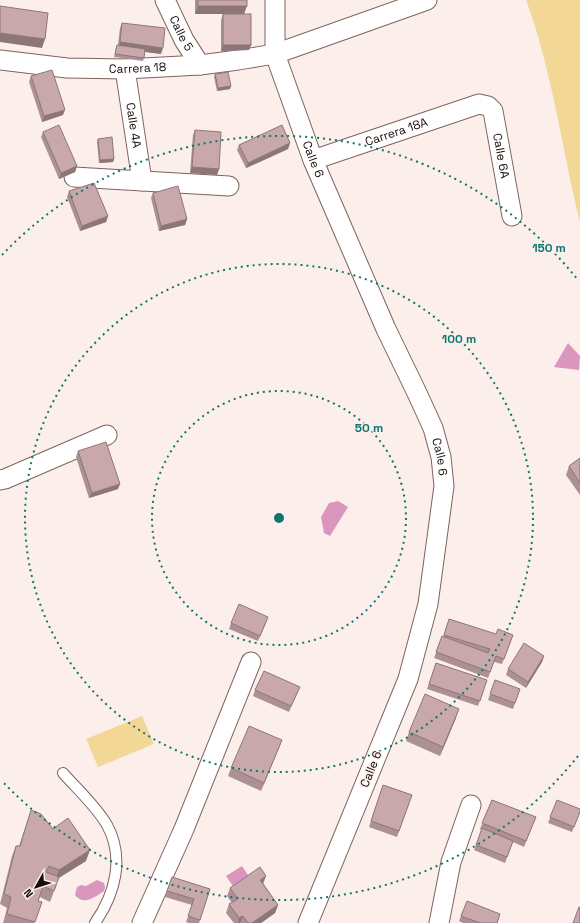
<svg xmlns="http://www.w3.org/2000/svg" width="580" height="923" font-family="'Space Grotesk',sans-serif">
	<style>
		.green { fill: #f3d797 }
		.water { fill: #db96bd }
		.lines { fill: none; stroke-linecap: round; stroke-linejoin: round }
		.service-casing { stroke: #7f635b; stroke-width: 12 }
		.minor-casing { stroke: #7f635b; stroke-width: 21 }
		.service { stroke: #fff; stroke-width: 10 }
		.minor { stroke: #fff; stroke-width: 19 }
		.wall { fill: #ad9093 }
		.shaded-wall { fill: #8d7678 }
		.building { fill: #c9a8ab; stroke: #8d7678 }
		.ring { fill: none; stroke: #0f766e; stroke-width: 2; stroke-dasharray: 2 4 }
		.labels { text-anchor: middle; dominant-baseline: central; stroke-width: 3; stroke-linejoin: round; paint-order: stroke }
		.street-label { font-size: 12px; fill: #150b08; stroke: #fceeeb }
		.centre { fill: #0f766e; stroke: #fceeeb; stroke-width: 2 }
		.ring-label { font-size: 12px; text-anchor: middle; font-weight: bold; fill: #0f766e; stroke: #fceeeb; stroke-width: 3; stroke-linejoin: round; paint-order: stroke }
	</style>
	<rect width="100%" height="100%" fill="#fceeeb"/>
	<g class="green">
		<path d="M526 0H580V222C562 149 552 70 526 0Z"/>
		<polygon points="142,716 154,744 98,767 86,739"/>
	</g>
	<g class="water">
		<polygon points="568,343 580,356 579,370 554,367"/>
		<polygon points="338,501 348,507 330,536 324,533 321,517 329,503"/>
		<polygon points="242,866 250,878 235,889 226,876"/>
		<path d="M97 880 104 883 105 887 104 891C95 897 84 906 75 895L77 887 81 885 86 886Z"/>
	</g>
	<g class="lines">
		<defs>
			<path id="service" d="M63 773C78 790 96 806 107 825 125 858 115 894 95 923"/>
			<g id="minor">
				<path id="s1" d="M165 0 184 40 200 65"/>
				<path id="s2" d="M275 0V54L313 160 386 329 417 393 433 428 441 457 444 486 428 604 408 679 308 923"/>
				<path id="s3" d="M0 60 67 68 125 69 200 65 238 60 275 54 427 0"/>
				<path id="s4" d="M125 69 142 181"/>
				<path id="s5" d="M313 160 479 104 488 106 493 111 512 216"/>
				<polyline points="74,177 229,186"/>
				<polyline points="0,480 5,479 107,435"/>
				<polyline points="142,923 184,829 251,662"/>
				<polyline points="439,923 451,862 471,805"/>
			</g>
		</defs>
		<use href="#service" class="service-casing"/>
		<use href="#minor" class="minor-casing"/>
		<use href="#service" class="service"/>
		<use href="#minor" class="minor"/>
	</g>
	<g class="wall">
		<polygon points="195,0 247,0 244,14 251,45 249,50 221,51 221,20 223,14 239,14 195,14"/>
		<polygon points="122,23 161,54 145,52 143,61 114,57 116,48 117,45 118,45 120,28"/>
		<polygon points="215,74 231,86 230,89 217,91 214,77"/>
		<polygon points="31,76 63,115 42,122 29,82"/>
		<polygon points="195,130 219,169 217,175 190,173 193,135"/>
		<polygon points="43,132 77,166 75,172 59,179 41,137"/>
		<polygon points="98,139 114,159 113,162 99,163 97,142"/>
		<polygon points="290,143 288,149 246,168 237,150 239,145"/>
		<polygon points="69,191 108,216 106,222 80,231 67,197"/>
		<polygon points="153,193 187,219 185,225 159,231 151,198"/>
		<polygon points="78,451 118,489 89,498 76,457"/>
		<polygon points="580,458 580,495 566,475 569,466"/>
		<polygon points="449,619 511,641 502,664 494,662 488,678 434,658 442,636 443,637"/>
		<polygon points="231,623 266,623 258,641 229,629"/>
		<polygon points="544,656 542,662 526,688 506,675 508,669"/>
		<polygon points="436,663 487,680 478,706 427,689"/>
		<polygon points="495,680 520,689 513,709 488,700"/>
		<polygon points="300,687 289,712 253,696 255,690"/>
		<polygon points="456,718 440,756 406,741 409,732"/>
		<polygon points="282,740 261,791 228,776 231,768"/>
		<polygon points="383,785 412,795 397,837 369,827"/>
		<polygon points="492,800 536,817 524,847 513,842 505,863 474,850 482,830 480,829"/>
		<polygon points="557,800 580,812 572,832 548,823"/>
		<polygon points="31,810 53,829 86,861 59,878 50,902 40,897 38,901 42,902 34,923 3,923 7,908 0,904 12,856 16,846 19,846"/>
		<polygon points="172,877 210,889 199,923 189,923 186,922 192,905 165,897"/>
		<polygon points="263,883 278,905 275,913 261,923 234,923 226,913 229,904 232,903 227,896 230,888"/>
		<polygon points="461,916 497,923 463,923 459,921"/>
	</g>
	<g class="shaded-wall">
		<polygon points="198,6 247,6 244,14 195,14"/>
		<polygon points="0,33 45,39 42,48 0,42"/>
		<polygon points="120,42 163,48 161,54 118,48"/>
		<polygon points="223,45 251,45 249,50 221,51"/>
		<polygon points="231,86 230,89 217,91 218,88"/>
		<polygon points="65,110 63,115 42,122 44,116"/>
		<polygon points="290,143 288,149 246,168 248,163"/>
		<polygon points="114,159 113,162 99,163 100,160"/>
		<polygon points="77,166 75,172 59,179 61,173"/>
		<polygon points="192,167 219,169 217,175 190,173"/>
		<polygon points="108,216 106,222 80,231 82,226"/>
		<polygon points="187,219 185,225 159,231 161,226"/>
		<polygon points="120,484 118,489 89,498 92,493"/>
		<polygon points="544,656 542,662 526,688 528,682"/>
		<polygon points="459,709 456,718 440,756 443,747"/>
		<polygon points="282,740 279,748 261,791 264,783"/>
		<polygon points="90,850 86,861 55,880 59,870"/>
		<polygon points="266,876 263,884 260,880"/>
		<polygon points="278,905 275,913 261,923 252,923"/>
		<polygon points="243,916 240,923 238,923 239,918"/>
	</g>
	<g class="building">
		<rect x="198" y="0" width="49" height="6"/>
		<polygon points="0,6 48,13 45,39 0,33"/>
		<rect x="223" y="14" width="28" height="31"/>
		<polygon points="122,23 165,28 163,48 120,42"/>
		<polygon points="117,45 145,49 144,58 115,54"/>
		<polygon points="52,70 65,110 44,116 31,76"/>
		<polygon points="228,72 231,86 218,88 215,74"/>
		<polygon points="59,125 77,166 61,173 43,132"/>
		<polygon points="282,125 290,143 248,163 239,145"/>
		<polygon points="195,130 221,132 219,169 192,167"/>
		<polygon points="112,137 114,159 100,160 98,139"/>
		<polygon points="94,183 108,216 82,226 69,191"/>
		<polygon points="178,186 187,219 161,226 153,193"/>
		<polygon points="106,442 120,484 92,493 78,451"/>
		<polygon points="580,458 580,483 569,466"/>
		<polygon points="239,604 268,617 260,636 231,623"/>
		<polygon points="449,619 496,634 498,629 513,635 504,659 496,656 490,672 436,652 442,636 488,653 490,649 444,635"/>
		<polygon points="524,643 544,656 528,682 508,669"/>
		<polygon points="436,663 487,680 480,701 429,684"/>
		<polygon points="264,671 300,687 291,706 255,690"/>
		<polygon points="495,680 520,689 515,703 490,694"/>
		<polygon points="425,694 459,709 443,747 409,732"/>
		<polygon points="249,726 282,740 264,783 231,768"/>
		<polygon points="383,785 412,795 399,831 371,821"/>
		<polygon points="492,800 536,817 526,841 482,823"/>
		<polygon points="557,800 580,809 580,812 574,827 550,817"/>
		<polygon points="31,810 41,814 53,829 68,818 90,850 59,870 49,866 46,872 59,877 54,891 43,886 38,901 42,902 35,922 7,914 11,897 4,894 16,846 20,846"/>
		<polygon points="482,828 513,841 507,857 476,845"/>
		<polygon points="260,867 266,876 260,880 278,905 252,923 248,923 243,916 239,918 229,904 238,899 230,888"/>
		<polygon points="172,877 210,889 200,920 188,916 194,899 167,891"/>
		<polygon points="467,901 500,914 497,923 480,923 461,916"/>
		<polygon points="579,907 580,907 580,923 573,923"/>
	</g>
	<g class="ring">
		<circle cx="279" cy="518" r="127"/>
		<circle cx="279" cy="518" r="254"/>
		<path d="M578 756A382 382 0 0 1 2 781M2 255A382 382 0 0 1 578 280"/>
	</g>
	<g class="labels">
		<g class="street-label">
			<text stroke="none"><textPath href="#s1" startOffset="37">Calle 5</textPath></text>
			<text stroke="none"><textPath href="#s3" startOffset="138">Carrera 18</textPath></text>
			<text stroke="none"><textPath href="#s4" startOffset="57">Calle 4A</textPath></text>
			<text stroke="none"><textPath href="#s5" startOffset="88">Carrera 18A</textPath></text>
			<text stroke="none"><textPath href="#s5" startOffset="237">Calle 6A</textPath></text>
			<text stroke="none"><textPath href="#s2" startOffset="166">Calle 6</textPath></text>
			<text stroke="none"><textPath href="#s2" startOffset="490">Calle 6</textPath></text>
			<text transform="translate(371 769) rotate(-68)">Calle 6</text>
		</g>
	</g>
	<circle cx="279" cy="518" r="6" class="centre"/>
	<g class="ring-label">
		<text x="549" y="252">150 m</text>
		<text x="459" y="343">100 m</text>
		<text x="369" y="432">50 m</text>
	</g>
	<g transform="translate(36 887) rotate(231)" stroke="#fceeeb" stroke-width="3" paint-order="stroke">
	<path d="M0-3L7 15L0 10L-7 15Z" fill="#150b08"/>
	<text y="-6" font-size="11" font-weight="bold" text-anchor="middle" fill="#150b08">N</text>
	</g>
</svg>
